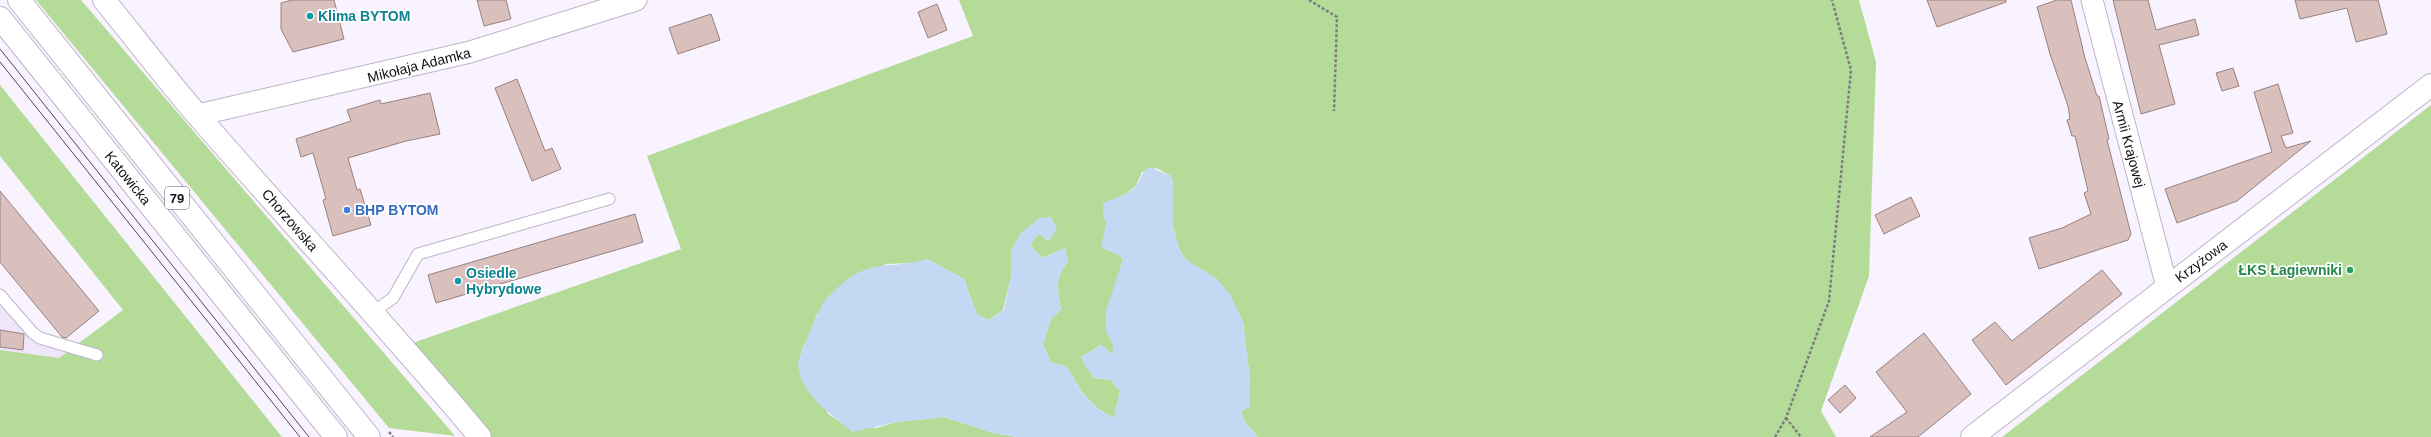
<svg xmlns="http://www.w3.org/2000/svg" width="2431" height="437" font-family="Arial,sans-serif">
	<style>
		.built { fill: #f0e6fc }
		.green { fill: #b4db98 }
		.water { fill: #c5d8f3 }
		.building { fill: #d9c0bd; stroke: #98817e }
		.lines { fill: none; stroke-linecap: round; stroke-linejoin: round }
		.service-casing { stroke: #bdb5c8; stroke-width: 13 }
		.minor-casing { stroke: #bdb5c8; stroke-width: 23 }
		.tertiary-casing { stroke: #bdb5c8; stroke-width: 24 }
		.primary-casing { stroke: #bdb5c8; stroke-width: 24 }
		.path { stroke: #7f7b84; stroke-width: 2.5; stroke-dasharray: 3 2; stroke-linecap: butt }
		.service { stroke: #fff; stroke-width: 11 }
		.minor { stroke: #fff; stroke-width: 21 }
		.tertiary { stroke: #fff; stroke-width: 22 }
		.primary { stroke: #fff; stroke-width: 22 }
		.tram { stroke: #4d4a51; stroke-width: 1 }
		.culture-dot { fill: #0f9aa8; stroke: #fff; stroke-width: 1.5 }
		.shop-dot { fill: #3f7fe0; stroke: #fff; stroke-width: 1.5 }
		.leisure-dot { fill: #2e9e5b; stroke: #fff; stroke-width: 1.5 }
		.labels { text-anchor: middle; dominant-baseline: central; stroke-width: 3.5; stroke-linejoin: round; paint-order: stroke }
		.shield { fill: #fff; stroke: #5a585c; stroke-width: 1 }
		.shield-label { font-size: 13px; font-weight: bold; fill: #131016 }
		.culture-label { font-size: 14px; font-weight: bold; fill: #0d838f; stroke: #fff; text-anchor: start }
		.street-label { font-size: 14px; fill: #131016; stroke: #fff }
		.shop-label { font-size: 14px; font-weight: bold; fill: #366cbe; stroke: #fff; text-anchor: start }
		.leisure-label { font-size: 14px; font-weight: bold; fill: #27864d; stroke: #fff; text-anchor: end }
	</style>
	<rect width="100%" height="100%" fill="#f8f3ff"/>
	<polygon class="built" points="0,301 29,336 69,351 59,359 0,350"/>
	<g class="green">
		<polygon points="36,0 81,0 455,436 389,428"/>
		<path d="M959 0H1859L1876 62 1869 276 1821 411 1836 437H1258L1245 422 1241 411 1250 380 1243 322 1217 279 1186 260 1179 249 1173 226V184L1171 176 1156 168 1142 172 1136 186 1123 196 1114 199 1103 213 1117 254 1123 259 1106 331 1113 344V355L1101 345 1081 357 1094 378 1111 380 1120 391 1114 418C1088 406 1080 388 1066 366L1051 363 1043 344 1051 319 1061 309C1057 291 1055 276 1068 262L1065 248 1042 258 1030 245 1039 233 1048 241 1051 217 1011 250V277L1003 310 989 320 977 315 964 279 927 259 915 263 886 264 817 314 812 329 802 349 828 414 839 421 876 428 897 422 944 417 994 433 1018 437H480L404 346 681 249 647 156 973 36Z"/>
		<polygon points="0,85 282,437 0,437 0,350 59,358 123,310 0,156"/>
		<polygon points="2431,105 2431,437 2002,437"/>
	</g>
	<path class="water" d="M1149 167 1171 176 1173 184V226L1179 249 1186 260 1217 279 1231 296 1243 322 1250 380V407L1241 411 1245 422 1258 437H1018L994 433 944 417 897 422 852 432C831 413 802 397 798 365 797 359 821 304 826 299 835 290 850 275 862 271 883 262 905 267 927 259L964 279 977 315 989 320 1004 310 1011 277V250L1020 234 1039 218 1051 217 1057 229 1049 241 1039 234 1030 245 1042 258 1065 248 1068 262C1055 276 1057 291 1061 309L1051 319 1043 344 1051 363 1066 366C1079 387 1089 408 1114 418L1120 391 1111 380 1095 378 1086 368 1081 357 1102 345 1113 354V344L1106 332V311L1123 259 1117 254 1101 248 1106 223 1103 213V203C1114 198 1130 195 1137 185 1142 178 1141 172 1149 167Z"/>
	<g class="building">
		<polygon points="292,0 334,0 344,39 293,52 281,29 281,3"/>
		<polygon points="477,0 506,0 511,19 484,26"/>
		<polygon points="1927,0 2006,0 2006,2 1937,27"/>
		<polygon points="2057,0 2071,0 2085,58 2097,96 2099,96 2109,139 2107,140 2131,234 2128,240 2039,269 2029,238 2062,228 2091,214 2084,193 2088,191 2075,136 2072,136 2067,120 2070,119 2068,106 2050,54 2037,7"/>
		<polygon points="2113,0 2148,0 2156,30 2195,19 2199,35 2159,45 2175,104 2141,114"/>
		<polygon points="2295,0 2378,0 2387,34 2356,42 2347,8 2300,19"/>
		<polygon points="937,4 947,30 928,38 918,12"/>
		<polygon points="711,14 720,40 678,54 669,28"/>
		<polygon points="2233,68 2239,86 2222,91 2216,73"/>
		<polygon points="517,79 545,151 552,148 561,169 532,181 495,88"/>
		<polygon points="2278,84 2293,133 2281,136 2286,148 2311,141 2237,201 2177,223 2165,189 2272,152 2254,92"/>
		<polygon points="430,93 440,134 406,141 348,158 357,190 360,189 371,225 333,236 323,200 326,199 313,153 301,157 296,139 351,121 347,110 380,100 381,104"/>
		<polygon points="0,191 99,311 66,338 62,337 0,262"/>
		<polygon points="1911,197 1920,216 1884,234 1875,215"/>
		<polygon points="635,214 643,242 436,303 428,275"/>
		<polygon points="2102,270 2122,294 2006,385 1972,340 1995,322 2012,341"/>
		<polygon points="0,330 24,334 23,350 0,347"/>
		<polygon points="1924,333 1971,394 1918,437 1870,437 1907,412 1876,372"/>
		<polygon points="1845,385 1856,398 1840,413 1828,400"/>
	</g>
	<g class="lines">
		<defs>
			<g id="service">
				<polyline points="0,295 33,333 40,338 97,355"/>
				<polyline points="373,312 393,298 418,254 609,199"/>
			</g>
			<g id="minor">
				<polyline points="2092,0 2167,287"/>
				<polyline points="198,115 470,52 636,0"/>
			</g>
			<g id="tertiary">
				<path d="M104 0C136 39 166 79 199 117 292 224 389 328 480 437"/>
				<polyline points="1972,437 2431,85"/>
			</g>
			<g id="primary">
				<polyline points="19,0 369,437"/>
				<polyline points="0,18 336,437"/>
			</g>
		</defs>
		<use href="#service" class="service-casing"/>
		<use href="#minor" class="minor-casing"/>
		<use href="#tertiary" class="tertiary-casing"/>
		<use href="#primary" class="primary-casing"/>
		<g class="path">
			<polyline points="1309,0 1337,17 1334,111"/>
			<polyline points="1786,418 1801,437"/>
			<polyline points="389,432 393,437"/>
			<polyline points="1775,437 1786,418 1829,301 1851,70 1832,0"/>
		</g>
		<use href="#service" class="service"/>
		<use href="#minor" class="minor"/>
		<use href="#tertiary" class="tertiary"/>
		<use href="#primary" class="primary"/>
		<g class="tram">
			<polyline points="0,49 309,437"/>
			<polyline points="0,62 300,437"/>
		</g>
	</g>
	<g class="culture-dot">
		<circle cx="310" cy="16" r="4"/>
		<circle cx="458" cy="281" r="4"/>
	</g>
	<circle class="shop-dot" cx="347" cy="210" r="4"/>
	<circle class="leisure-dot" cx="2350" cy="270" r="4"/>
	<g class="labels">
		<rect class="shield" x="165" y="187" width="24" height="22" rx="3"/>
		<g class="shield-label">
			<text x="177" y="198">79</text>
		</g>
		<g class="culture-label">
			<text x="318" y="16">Klima BYTOM</text>
			<text x="466" y="273">Osiedle<tspan x="466" dy="16">Hybrydowe</tspan></text>
		</g>
		<g class="street-label">
			<text transform="translate(419 65) rotate(-14)">Mikołaja Adamka</text>
			<text transform="translate(2129 144) rotate(75)">Armii Krajowej</text>
			<text transform="translate(128 178) rotate(51)">Katowicka</text>
			<text transform="translate(290 220) rotate(49)">Chorzowska</text>
			<text transform="translate(2201 261) rotate(-37)">Krzyżowa</text>
		</g>
		<g class="shop-label">
			<text x="355" y="210">BHP BYTOM</text>
		</g>
		<g class="leisure-label">
			<text x="2342" y="270">ŁKS Łagiewniki</text>
		</g>
	</g>
</svg>
